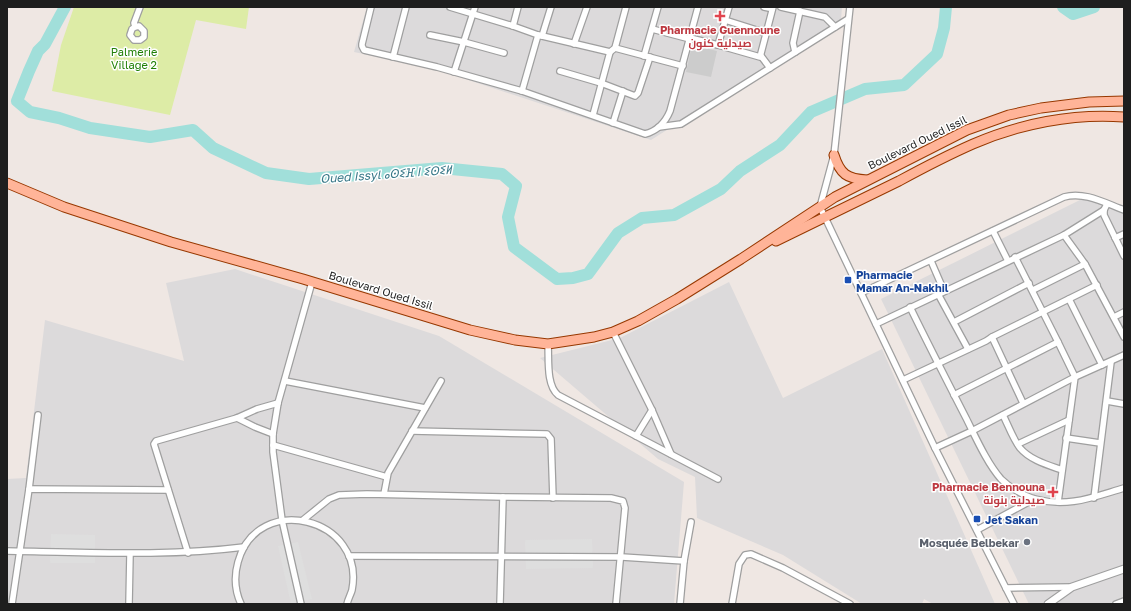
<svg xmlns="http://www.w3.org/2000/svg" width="1131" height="611" font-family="'Golos Text',Cairo,'Noto Sans Tifinagh',sans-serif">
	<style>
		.residential { fill: #dcdadb }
		.religious { fill: #ccc }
		.grass { fill: #ddeca6 }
		.parking { fill: #dedede }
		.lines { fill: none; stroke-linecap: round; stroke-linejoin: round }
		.river { stroke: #a1dfda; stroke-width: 12 }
		.minor-casing { stroke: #9f9f9f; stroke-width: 8 }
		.tertiary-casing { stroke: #9f9f9f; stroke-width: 9 }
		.primary-casing { stroke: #973800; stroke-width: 11 }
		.minor { stroke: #fff; stroke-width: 5.5 }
		.tertiary { stroke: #fff; stroke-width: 7 }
		.primary { stroke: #ffb498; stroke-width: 9 }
		.health-dot { fill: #e0444e; stroke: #fff; stroke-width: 1.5 }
		.transit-dot { fill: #1a4fb4; stroke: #fff; stroke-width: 1.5 }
		.worship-dot { fill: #6b7280; stroke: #fff; stroke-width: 1.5 }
		.labels { text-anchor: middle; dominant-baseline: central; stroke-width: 3; stroke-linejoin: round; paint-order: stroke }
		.health-label { font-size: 11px; font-weight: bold; fill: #be3a42; stroke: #fff }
		.park-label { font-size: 11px; fill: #218007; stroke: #fff }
		.street-label { font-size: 11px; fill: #1e1e1e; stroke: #fff }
		.transit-label { font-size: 11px; font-weight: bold; fill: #164399; stroke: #fff; text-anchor: start }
		.worship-label { font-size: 11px; font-weight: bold; fill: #5b616d; stroke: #fff; text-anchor: end }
		.water-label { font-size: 12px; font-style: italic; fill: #397989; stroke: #fff }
	</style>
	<rect width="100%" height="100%" fill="#efe7e3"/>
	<g class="residential">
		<polygon points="367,7 842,7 841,20 651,140 435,69 354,52"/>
		<polygon points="1086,197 1124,210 1124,604 1029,604 881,299"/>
		<polygon points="235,269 439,336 684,482 674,604 7,604 7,479 26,478 45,320 184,361 166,283"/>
		<polygon points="729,282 783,398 882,349 995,604 933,604 924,599 922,604 862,604 783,555 697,518 695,477 658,459 540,358 620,338"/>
	</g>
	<polygon class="religious" points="692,45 717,51 711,77 686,72"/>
	<polygon class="grass" points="74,7 249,7 246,29 196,20 170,115 52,91 61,45"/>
	<g class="parking">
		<polygon points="51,534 95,535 95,563 50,563"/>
		<polygon points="592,539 593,568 526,569 525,540"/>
		<polygon points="298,542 312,599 291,604 278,546"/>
	</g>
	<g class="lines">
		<g class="river">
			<polyline points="65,7 45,44 38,51 29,71 17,101 30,112 59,118 90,128 150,137 193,130 213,148 266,173 309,179 442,168 502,174 516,186 508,217 514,247 557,279 573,278 588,274 618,233 642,218 674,215 721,189 740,171 780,145 811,112 865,89 904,85 937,54 944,28 946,7"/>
			<polyline points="1063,7 1073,14 1094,7"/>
		</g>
		<defs>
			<g id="minor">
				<path d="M371 7 362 44V46L364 50 437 67 522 91 645 134C657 131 665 123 670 111L698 7"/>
				<polyline points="450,7 513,26 538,35 610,52"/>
				<polyline points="764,7 769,8 769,7"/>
				<polyline points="781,7 825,17 835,27"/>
				<polyline points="850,7 834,155 820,207 935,448 1014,604"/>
				<polyline points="725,20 766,33"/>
				<polyline points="513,26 518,7"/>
				<polyline points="135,27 139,26 144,31 144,37 140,40 134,40 130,35 132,29 135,27 134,23 140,7"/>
				<polyline points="652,29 690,39"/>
				<polyline points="430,35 464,42 504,53"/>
				<polyline points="542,36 551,7"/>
				<polyline points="690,38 718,45 729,7"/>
				<polyline points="574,44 587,7"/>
				<polyline points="718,45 760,57 773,7"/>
				<polyline points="615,48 683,66"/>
				<polyline points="795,52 793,43 800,11"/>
				<polyline points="644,56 658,7"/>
				<polyline points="761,56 770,68"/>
				<polyline points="393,57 406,7"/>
				<polyline points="560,71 601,83 635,96 638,93 650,57"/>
				<polyline points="454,72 475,7"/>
				<polyline points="522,91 538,35"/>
				<polyline points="593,115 610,52 615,48 626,7"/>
				<polyline points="613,123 623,91"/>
				<polyline points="659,127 681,124 848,19"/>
				<polyline points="1107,204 1104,210 1104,215 1124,256"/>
				<polyline points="993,231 1008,261"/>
				<polyline points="1064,235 1104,210"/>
				<polyline points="1115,238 1124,234"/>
				<polyline points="1015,257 1058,342 1075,377 1058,502"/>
				<polyline points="931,261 944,291"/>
				<polyline points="1033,290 1085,264"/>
				<path d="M861 293 1064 197C1084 191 1105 203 1124 210"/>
				<polyline points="938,294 968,349"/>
				<polyline points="1069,299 1102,365"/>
				<path d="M910 307C928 344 947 381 966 418 976 438 987 463 1001 479 1009 487 1024 496 1035 499 1068 508 1093 497 1124 488"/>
				<polyline points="1114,317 1124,312"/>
				<polyline points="954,322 1029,283"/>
				<polyline points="876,324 1064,235 1085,264 1124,337"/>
				<polyline points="613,332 652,410 671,454"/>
				<polyline points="992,337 1023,403"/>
				<path d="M548 344C549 359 546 385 558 395L718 479"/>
				<polyline points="903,380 986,341 992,337 1097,285"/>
				<polyline points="285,381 425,408"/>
				<polyline points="954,395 1058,342"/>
				<polyline points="1107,401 1124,404"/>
				<path d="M1003 415C1008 425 1013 439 1020 448 1030 460 1048 465 1062 470"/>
				<polyline points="237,418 255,427 273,434"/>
				<polyline points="412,431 547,434 551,439 553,498"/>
				<polyline points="636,436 652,410"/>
				<polyline points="1066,438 1100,443"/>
				<polyline points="1018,444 1069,420"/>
				<polyline points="273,445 387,477"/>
				<polyline points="935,448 972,431 1075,377 1124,355"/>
				<polyline points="29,489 38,415"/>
				<polyline points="384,494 388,473 441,381"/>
				<polyline points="1094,498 1111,362"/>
				<polyline points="303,520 329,499 339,495 367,494 503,497 611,498 623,501 625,508 616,604"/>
				<polyline points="977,530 1034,499"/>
				<path d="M7 551C86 552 165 557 244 547"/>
				<polyline points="188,553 154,444 156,441 237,418 257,409 278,403"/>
				<polyline points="349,556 622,557 684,561"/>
				<polyline points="1006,588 1071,587"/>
				<polyline points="12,604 29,489 168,490"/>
				<polyline points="129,604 130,554"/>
				<path d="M241 604C235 591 234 576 238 562 257 491 366 517 352 590 351 594 348 599 347 604"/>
				<polyline points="301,604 282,520 273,452 273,434 278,403 312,282"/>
				<polyline points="500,604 503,497"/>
				<polyline points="680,604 684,561 691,522"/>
				<polyline points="732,604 739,564 745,555 751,554 783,568 850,604"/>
				<polyline points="1116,604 1124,601"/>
			</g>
			<polyline id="tertiary" points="1048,604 1072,587 1124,569"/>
			<g id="primary">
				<path d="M834 155C840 174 847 179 867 180"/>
				<polyline points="7,183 64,207 171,242 303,279 470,330 515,340 548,344 594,337 613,332 638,321 677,299 741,259 835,197 967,130 1009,115 1041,108 1089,102 1124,101"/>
				<path d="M776 241C817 221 858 201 899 181 923 168 948 155 973 144 1019 124 1073 113 1124 117"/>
			</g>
		</defs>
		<use href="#minor" class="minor-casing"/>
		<use href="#tertiary" class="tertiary-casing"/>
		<use href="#primary" class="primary-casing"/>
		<use href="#minor" class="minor"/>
		<use href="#tertiary" class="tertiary"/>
		<use href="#primary" class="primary"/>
	</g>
	<g class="health-dot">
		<path d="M718 10h4v4h4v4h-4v4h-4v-4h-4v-4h4z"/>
		<path d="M1051 486h4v4h4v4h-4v4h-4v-4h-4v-4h4z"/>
	</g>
	<g class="transit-dot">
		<rect x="844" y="276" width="8" height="8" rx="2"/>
		<rect x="973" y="515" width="8" height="8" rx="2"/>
	</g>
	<circle class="worship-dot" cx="1027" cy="542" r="4"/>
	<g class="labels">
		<g class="health-label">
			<text x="720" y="29">Pharmacie Guennoune<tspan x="720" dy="13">صيدلية كنون</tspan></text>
			<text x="1045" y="486" text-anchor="end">Pharmacie Bennouna<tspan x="1045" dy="13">صيدلية بنونة</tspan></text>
		</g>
		<g class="park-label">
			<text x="134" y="51">Palmerie<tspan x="134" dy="13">Village 2</tspan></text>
		</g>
		<g class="street-label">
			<text transform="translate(917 142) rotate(-26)">Boulevard Oued Issil</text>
			<text transform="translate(381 290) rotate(17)">Boulevard Oued Issil</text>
		</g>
		<g class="transit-label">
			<text x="856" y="274">Pharmacie<tspan x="856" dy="13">Mamar An-Nakhil</tspan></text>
			<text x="985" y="519">Jet Sakan</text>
		</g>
		<g class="worship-label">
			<text x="1019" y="542">Mosquée Belbekar</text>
		</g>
		<g class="water-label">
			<text transform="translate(386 174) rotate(-4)">Oued Issyl ⴰⵙⵉⴼ ⵏ ⵉⵙⵉⵍ</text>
		</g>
	</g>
	<rect width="1131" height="611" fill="none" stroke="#1e1e1e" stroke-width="16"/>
</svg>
